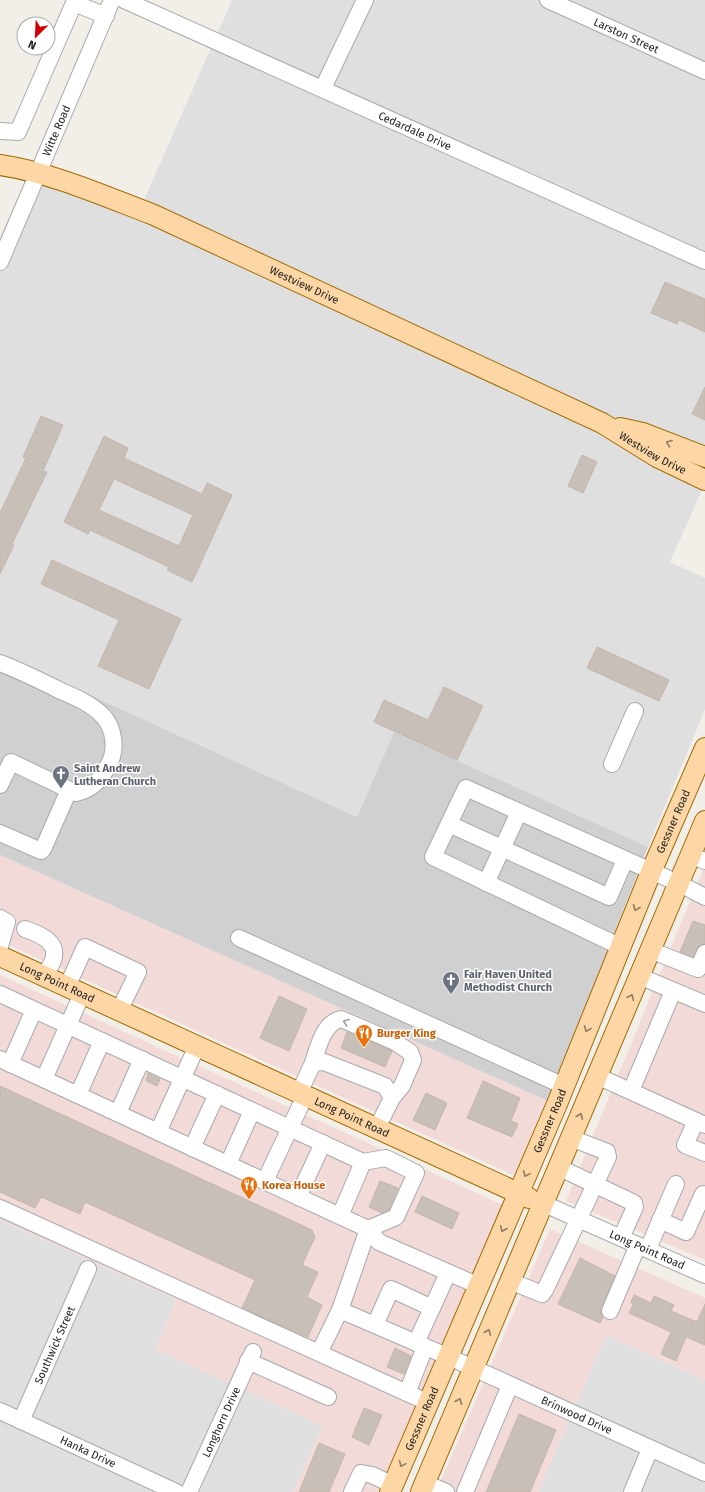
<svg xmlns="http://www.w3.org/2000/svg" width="705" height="1492" font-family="'Fira Sans',sans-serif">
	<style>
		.residential { fill: #e0dfdf }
		.commercial { fill: #f2dad9 }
		.religious { fill: #d0d0d0 }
		.building { fill: #c7bfb8; stroke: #c4b6ab; fill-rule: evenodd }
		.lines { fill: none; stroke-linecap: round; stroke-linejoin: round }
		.minor-casing { stroke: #a9a9a9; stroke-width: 18 }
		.major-casing { stroke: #a06b00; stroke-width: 22 }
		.minor { stroke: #fff; stroke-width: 16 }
		.major { stroke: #fcd6a4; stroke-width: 20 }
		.oneway { stroke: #8f7c63 }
		.oneway2 { stroke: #9c9c9c }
		.labels { text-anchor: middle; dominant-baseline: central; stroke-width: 3; stroke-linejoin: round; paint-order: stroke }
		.street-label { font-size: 11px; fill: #222; stroke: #fff }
		.worship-label { font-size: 11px; font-weight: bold; fill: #5b616d; stroke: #fff; text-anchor: start }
		.food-label { font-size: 11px; font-weight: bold; fill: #c56008; stroke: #fff; text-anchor: start }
	</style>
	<rect width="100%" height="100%" fill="#f2efe9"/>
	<g class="residential">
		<polygon points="232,0 705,0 705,483 670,562 705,578 705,709 648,847 394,732 357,817 0,654 0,262 38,173 140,209"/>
		<polygon points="0,1220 176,1300 156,1349 323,1426 293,1492 193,1492 0,1403"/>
		<polygon points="606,1335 705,1380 705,1492 538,1492"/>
		<polygon points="0,1419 160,1492 0,1492"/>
	</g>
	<g class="commercial">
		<polygon points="0,855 548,1101 515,1176 0,941"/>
		<polygon points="705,865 705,1260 566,1201"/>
		<polygon points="0,975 503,1205 378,1492 293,1492 323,1426 155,1349 176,1300 0,1220"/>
		<polygon points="550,1229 705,1298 705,1380 606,1335 538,1492 436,1492"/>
	</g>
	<polygon class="religious" points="0,654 357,817 394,732 648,847 548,1101 0,855"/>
	<g class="building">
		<polygon points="665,282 705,299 705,332 679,320 677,324 651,313"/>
		<polygon points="705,387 705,420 692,414"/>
		<polygon points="41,416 63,425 43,471 47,472 12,544 14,545 0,574 0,513 26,458 23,457"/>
		<path d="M104 436 128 448 124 458 202 494 207 483 232 495 192 582 167 570 169 567 90 530 88 534 64 522ZM114 479 193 515 179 546 99 510Z"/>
		<polygon points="582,455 597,462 583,493 568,486"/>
		<polygon points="52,560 181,619 149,689 98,666 119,620 41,584"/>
		<polygon points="597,647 669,680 659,701 587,668"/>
		<polygon points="444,687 483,706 457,760 374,722 384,700 428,720"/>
		<polygon points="693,921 705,925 705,944 699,946 693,957 680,952"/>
		<polygon points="279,996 307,1009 289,1051 260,1038"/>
		<polygon points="347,1032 392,1051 385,1067 341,1048"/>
		<polygon points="148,1073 160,1079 157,1086 146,1081"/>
		<polygon points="483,1081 520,1098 511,1121 518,1124 512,1137 467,1118"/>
		<polygon points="0,1086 312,1230 315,1237 302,1265 318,1272 307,1297 322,1305 308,1337 242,1308 255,1280 85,1202 80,1214 41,1197 35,1208 0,1192"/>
		<polygon points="426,1093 447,1103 435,1130 413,1120"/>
		<polygon points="380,1181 398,1188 389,1210 382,1213 369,1207"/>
		<polygon points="422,1196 459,1213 452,1229 415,1212"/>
		<polygon points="580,1258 615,1276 601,1307 601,1313 603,1317 600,1323 558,1304"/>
		<polygon points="634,1295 651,1303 654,1296 674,1305 671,1311 697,1322 705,1304 705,1345 686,1337 676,1361 661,1354 671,1332 629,1313 633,1305 631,1302"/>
		<polygon points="395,1348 411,1356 404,1374 387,1367"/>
		<polygon points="364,1408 382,1415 369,1445 352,1437"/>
		<polygon points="519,1414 556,1430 530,1492 486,1492"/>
		<polygon points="319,1443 345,1454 329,1492 299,1492"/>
	</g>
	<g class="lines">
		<defs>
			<g id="minor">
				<path id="s1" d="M124 0 705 261"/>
				<path id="s2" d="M548 0 705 71"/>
				<polyline points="323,88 365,0"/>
				<polyline points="0,131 18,132 74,3 106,16"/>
				<path id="s3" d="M0 262 112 0"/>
				<path d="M0 663C21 671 41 681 61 691 75 697 92 704 103 716 114 728 117 749 109 764 101 779 93 789 76 793L11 762 0 785"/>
				<polyline points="612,764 635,711"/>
				<polyline points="449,824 609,897 625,860"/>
				<polyline points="0,833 41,851 43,849 69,790"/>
				<polyline points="690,855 705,861"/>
				<polyline points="486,883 519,812"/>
				<polyline points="0,918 7,922 0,946"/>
				<path d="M25 929C36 933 57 940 54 957 53 964 47 970 44 976"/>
				<polyline points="239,938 564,1086"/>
				<polyline points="621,947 433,857 466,788 678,883 705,897"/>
				<polyline points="650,950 698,969 705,953"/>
				<polyline points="639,976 705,1004"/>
				<polyline points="67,987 85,947 138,972 119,1011"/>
				<polyline points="0,994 363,1162"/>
				<polyline points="0,1059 368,1229 379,1242 479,1286"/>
				<path d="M313 1063C318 1048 323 1023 341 1019L395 1042 410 1052 413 1060 402 1086 392 1098"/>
				<polyline points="10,1064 34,1010"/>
				<polyline points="597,1076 705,1125"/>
				<polyline points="44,1079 82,994"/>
				<polyline points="631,1091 673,991"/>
				<polyline points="299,1093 313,1063 324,1062 385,1086 392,1098 377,1128"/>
				<polyline points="78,1095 102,1041"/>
				<polyline points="118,1113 142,1059"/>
				<polyline points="696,1121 685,1145 705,1153"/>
				<polyline points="158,1132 197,1046"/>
				<polyline points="192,1148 217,1094"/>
				<polyline points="228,1164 252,1111"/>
				<polyline points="558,1167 634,1203 635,1207 621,1238"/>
				<polyline points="265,1181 305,1096"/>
				<polyline points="298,1197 323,1143"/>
				<path id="s4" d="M542 1203 705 1275"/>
				<polyline points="0,1208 429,1403"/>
				<polyline points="660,1220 686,1232 703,1194"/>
				<polyline points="648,1249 676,1184"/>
				<polyline points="510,1281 542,1294 545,1290 608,1157 607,1152 571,1138"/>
				<path id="s5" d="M340 1310 449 1357 705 1473"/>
				<polyline points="610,1311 638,1245"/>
				<polyline points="375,1325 391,1289 432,1308"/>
				<polyline points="416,1343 448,1273"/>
				<polyline points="319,1353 340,1310 368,1229 396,1217 416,1173 386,1158 363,1162 340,1216"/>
				<polyline points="248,1361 328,1397"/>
				<polyline points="407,1393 425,1347"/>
				<path id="s6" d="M0 1411 176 1492"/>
				<path id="s7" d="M21 1421 88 1269"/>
				<polyline points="425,1483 446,1492"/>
				<path id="s8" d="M189 1492 253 1352"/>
				<polyline points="352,1492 361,1473 372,1475 393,1485"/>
				<polyline points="465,1492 510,1385"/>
				<polyline points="632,1492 650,1449"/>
			</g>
			<g id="major">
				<path id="s9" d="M0 165C53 173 104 196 154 215L602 423 657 457 705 480"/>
				<polyline points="620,428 643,433 705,457"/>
				<path id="s10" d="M0 956 529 1198"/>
				<path id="s11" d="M390 1492 557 1104 651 872 705 748"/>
				<polyline points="421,1492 705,821"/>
			</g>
		</defs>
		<use href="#minor" class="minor-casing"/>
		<use href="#major" class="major-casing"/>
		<use href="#minor" class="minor"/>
		<use href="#major" class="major"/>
	</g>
	<defs><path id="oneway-chevron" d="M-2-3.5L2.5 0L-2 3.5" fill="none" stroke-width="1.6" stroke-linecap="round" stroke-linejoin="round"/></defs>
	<g class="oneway">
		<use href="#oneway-chevron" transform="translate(669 443) rotate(-159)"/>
		<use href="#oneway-chevron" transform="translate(636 908) rotate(112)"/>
		<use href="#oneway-chevron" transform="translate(631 997) rotate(-67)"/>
		<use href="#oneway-chevron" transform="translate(587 1029) rotate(112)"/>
		<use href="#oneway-chevron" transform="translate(580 1116) rotate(-67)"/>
		<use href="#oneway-chevron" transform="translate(526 1174) rotate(114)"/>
		<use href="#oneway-chevron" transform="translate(503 1229) rotate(113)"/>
		<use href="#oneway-chevron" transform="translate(488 1332) rotate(-67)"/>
		<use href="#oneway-chevron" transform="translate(459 1401) rotate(-67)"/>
		<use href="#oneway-chevron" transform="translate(402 1464) rotate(114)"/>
	</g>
	<use class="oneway2" href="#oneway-chevron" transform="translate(346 1022) rotate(-159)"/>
	<defs>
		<symbol id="church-pin" viewBox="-11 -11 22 30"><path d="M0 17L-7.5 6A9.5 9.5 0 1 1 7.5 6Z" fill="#6b7280" stroke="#fff"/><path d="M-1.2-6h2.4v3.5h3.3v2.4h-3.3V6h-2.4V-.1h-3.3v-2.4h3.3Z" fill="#fff"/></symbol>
		<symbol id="restaurant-pin" viewBox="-11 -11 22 30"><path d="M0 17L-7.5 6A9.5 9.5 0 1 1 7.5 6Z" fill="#e8710a" stroke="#fff"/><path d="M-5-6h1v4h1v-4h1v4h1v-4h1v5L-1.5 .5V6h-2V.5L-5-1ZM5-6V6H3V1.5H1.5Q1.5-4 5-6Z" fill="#fff"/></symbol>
	</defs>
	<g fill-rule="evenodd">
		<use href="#church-pin" x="51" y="764" width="20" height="27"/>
		<use href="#church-pin" x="441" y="970" width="20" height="27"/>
		<use href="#restaurant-pin" x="354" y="1023" width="20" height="27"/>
		<use href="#restaurant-pin" x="239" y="1175" width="20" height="27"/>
	</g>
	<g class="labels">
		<g class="street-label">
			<text stroke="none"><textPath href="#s2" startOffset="86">Larston Street</textPath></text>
			<text stroke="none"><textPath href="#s1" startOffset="319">Cedardale Drive</textPath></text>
			<text stroke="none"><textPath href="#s3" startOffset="143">Witte Road</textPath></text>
			<text stroke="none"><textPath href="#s9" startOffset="328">Westview Drive</textPath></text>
			<text stroke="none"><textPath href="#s9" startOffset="715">Westview Drive</textPath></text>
			<text stroke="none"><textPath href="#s11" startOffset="728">Gessner Road</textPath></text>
			<text stroke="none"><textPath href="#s10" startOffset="63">Long Point Road</textPath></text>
			<text stroke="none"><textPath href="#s10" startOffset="387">Long Point Road</textPath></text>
			<text stroke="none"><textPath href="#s11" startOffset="404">Gessner Road</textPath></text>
			<text stroke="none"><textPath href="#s4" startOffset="115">Long Point Road</textPath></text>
			<text stroke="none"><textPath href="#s7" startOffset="83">Southwick Street</textPath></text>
			<text stroke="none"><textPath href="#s5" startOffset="259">Brinwood Drive</textPath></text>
			<text stroke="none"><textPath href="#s11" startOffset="80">Gessner Road</textPath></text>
			<text stroke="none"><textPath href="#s8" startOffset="77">Longhorn Drive</textPath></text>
			<text stroke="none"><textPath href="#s6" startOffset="97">Hanka Drive</textPath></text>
		</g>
		<g class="worship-label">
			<text x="74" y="768">Saint Andrew<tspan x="74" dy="13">Lutheran Church</tspan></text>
			<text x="464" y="974">Fair Haven United<tspan x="464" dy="13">Methodist Church</tspan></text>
		</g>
		<g class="food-label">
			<text x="377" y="1033">Burger King</text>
			<text x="262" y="1185">Korea House</text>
		</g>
	</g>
	<g transform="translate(36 36) rotate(204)"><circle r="19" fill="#ffffff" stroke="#a7a7a7"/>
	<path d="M0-3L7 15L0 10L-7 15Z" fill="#d40000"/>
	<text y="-6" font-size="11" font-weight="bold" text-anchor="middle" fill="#222222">N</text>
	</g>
</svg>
